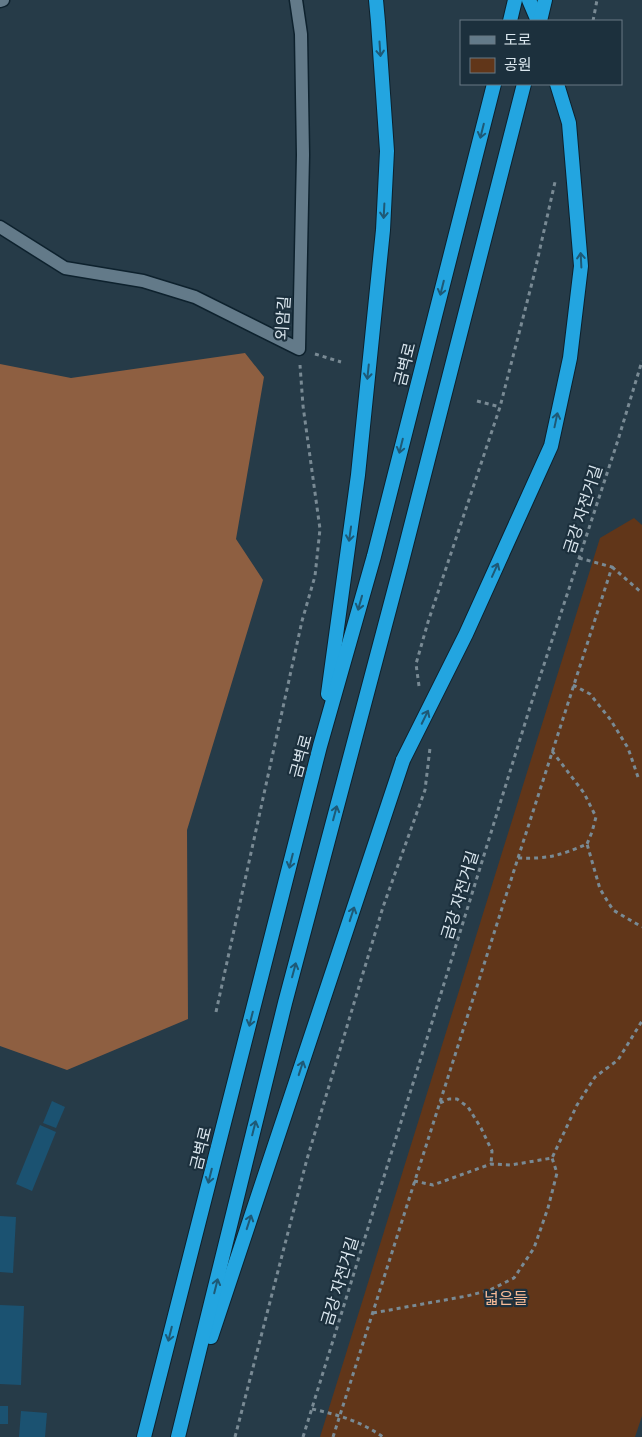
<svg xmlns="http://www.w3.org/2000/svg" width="642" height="1437" font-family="'Exo 2','Noto Sans KR',sans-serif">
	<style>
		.green { fill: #613619 }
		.forest { fill: #8e5f41 }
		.building { fill: #1b5271 }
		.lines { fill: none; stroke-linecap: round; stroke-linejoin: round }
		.minor-casing { stroke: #0d212d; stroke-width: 15 }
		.trunk-casing { stroke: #0d212d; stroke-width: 16 }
		.path { stroke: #798a94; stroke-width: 3; stroke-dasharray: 4 4; stroke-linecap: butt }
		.minor { stroke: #637a89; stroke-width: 12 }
		.trunk { stroke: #23a5e0; stroke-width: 14 }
		.trunk-bridge-casing { stroke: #0d212d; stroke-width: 16; stroke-linecap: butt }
		.trunk-bridge { stroke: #23a5e0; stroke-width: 14 }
		.oneway { stroke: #1e5976 }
		.labels { text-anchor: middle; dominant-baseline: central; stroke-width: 4.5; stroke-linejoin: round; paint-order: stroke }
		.street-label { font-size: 16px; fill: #dae6ee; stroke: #1c303d }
		.park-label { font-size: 16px; fill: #f8bc98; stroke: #1c303d }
	</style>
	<rect width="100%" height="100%" fill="#263b48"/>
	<polygon class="green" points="634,518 642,525 642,1416 635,1437 320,1437 600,538"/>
	<polygon class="forest" points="245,353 264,377 236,539 263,580 187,830 188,1019 67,1070 0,1046 0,364 71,378"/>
	<g class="building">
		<polygon points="52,1101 65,1107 56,1128 43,1123"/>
		<polygon points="40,1125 56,1132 32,1191 16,1184"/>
		<polygon points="0,1216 16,1217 13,1273 0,1272"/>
		<polygon points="0,1305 24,1306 21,1385 0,1384"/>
		<rect x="0" y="1406" width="8" height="18"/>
		<polygon points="21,1411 47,1413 45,1437 19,1437"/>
	</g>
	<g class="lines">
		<defs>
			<g id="minor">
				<polyline points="0,1 3,0"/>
				<polyline points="0,227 65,268 143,281 195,297 299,349 303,155 301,34 296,0"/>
			</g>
			<g id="trunk">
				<polyline points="529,0 538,21"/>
				<polyline points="510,21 515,0"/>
				<polyline points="540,21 545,0"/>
				<polyline points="328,694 358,475 383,230 387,151 378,22 376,0"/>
				<polyline points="211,1337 403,760"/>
				<polyline points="144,1437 320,746 374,556 494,84"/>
				<polyline points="178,1437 285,1003 401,565 524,84"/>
			</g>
		</defs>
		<use href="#minor" class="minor-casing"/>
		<use href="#trunk" class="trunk-casing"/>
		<g class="path">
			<polyline points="593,21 597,0"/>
			<polyline points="315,354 341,362"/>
			<polyline points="477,401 500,407"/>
			<polyline points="612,567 642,593"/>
			<polyline points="573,685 590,694 610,719 628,748 638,777"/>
			<polyline points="419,686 416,664 428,622 500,407 534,275 555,182"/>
			<polyline points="552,751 584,793 596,817 592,832 587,844"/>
			<path d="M518 858C548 859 559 856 587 844L600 889 613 910 642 927"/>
			<polyline points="216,1012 302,621 315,576 320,529 303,406 300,365"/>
			<polyline points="440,1103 449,1099 457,1099 468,1107 481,1128 492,1151 491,1164"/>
			<polyline points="414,1181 433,1185 491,1164 511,1165 552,1158 577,1105 595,1077 618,1060 642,1021"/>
			<polyline points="373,1313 467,1296 490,1290 514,1278 534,1248 548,1208 557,1173 552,1158"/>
			<path d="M312 1409C339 1415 360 1421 383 1437"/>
			<polyline points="235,1437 307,1159 383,907 425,790 430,748"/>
			<polyline points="303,1437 531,704 618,440 642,361"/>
			<polyline points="333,1437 518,858 612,567 579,558"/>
		</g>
		<use href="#minor" class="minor"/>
		<use href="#trunk" class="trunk"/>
		<defs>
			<polyline id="trunk-bridge" points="403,760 466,634 551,446 570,358 581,266 569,123 557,84"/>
		</defs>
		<use href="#trunk-bridge" class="trunk-bridge-casing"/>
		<use href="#trunk-bridge" class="trunk-bridge"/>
	</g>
	<defs><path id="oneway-shaft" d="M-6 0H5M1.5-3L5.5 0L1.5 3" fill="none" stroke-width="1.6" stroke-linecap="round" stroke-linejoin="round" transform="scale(1.25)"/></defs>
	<g class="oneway">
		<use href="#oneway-shaft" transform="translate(380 49) rotate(86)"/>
		<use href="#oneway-shaft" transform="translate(482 131) rotate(104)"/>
		<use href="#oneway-shaft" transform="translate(384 211) rotate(93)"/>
		<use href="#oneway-shaft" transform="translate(581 260) rotate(-93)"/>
		<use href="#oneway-shaft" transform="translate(442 288) rotate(104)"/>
		<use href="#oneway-shaft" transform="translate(368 372) rotate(96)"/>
		<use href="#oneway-shaft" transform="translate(556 420) rotate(-78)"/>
		<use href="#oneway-shaft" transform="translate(401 446) rotate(104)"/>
		<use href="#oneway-shaft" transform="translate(350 534) rotate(98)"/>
		<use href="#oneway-shaft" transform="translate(495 570) rotate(-66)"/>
		<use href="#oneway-shaft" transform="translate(360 603) rotate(106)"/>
		<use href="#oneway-shaft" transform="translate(425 717) rotate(-64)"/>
		<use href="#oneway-shaft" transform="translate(335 813) rotate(-75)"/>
		<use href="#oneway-shaft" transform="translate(291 861) rotate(104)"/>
		<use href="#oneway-shaft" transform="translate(352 914) rotate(-72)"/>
		<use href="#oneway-shaft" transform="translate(294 970) rotate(-75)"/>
		<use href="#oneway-shaft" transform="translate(251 1019) rotate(104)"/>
		<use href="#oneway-shaft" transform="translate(301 1068) rotate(-72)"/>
		<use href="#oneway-shaft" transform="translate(254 1128) rotate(-76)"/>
		<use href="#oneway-shaft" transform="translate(210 1176) rotate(104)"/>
		<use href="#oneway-shaft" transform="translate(249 1222) rotate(-72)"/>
		<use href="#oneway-shaft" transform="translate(216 1286) rotate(-76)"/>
		<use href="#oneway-shaft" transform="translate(170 1334) rotate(104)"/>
	</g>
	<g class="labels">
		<g class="street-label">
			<text transform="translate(282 318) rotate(-86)">외암길</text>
			<text transform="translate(404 364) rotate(-76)">금벽로</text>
			<text transform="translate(582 509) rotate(-72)">금강 자전거길</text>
			<text transform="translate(300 756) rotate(-75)">금벽로</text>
			<text transform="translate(459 895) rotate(-73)">금강 자전거길</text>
			<text transform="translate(200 1148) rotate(-76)">금벽로</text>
			<text transform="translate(339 1281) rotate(-73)">금강 자전거길</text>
		</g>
		<g class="park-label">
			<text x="506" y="1297">넓은들</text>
		</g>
	</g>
	<rect x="460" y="20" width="162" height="65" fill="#1c303d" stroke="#687984"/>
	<rect x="470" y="36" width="25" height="8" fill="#637a89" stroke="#687984"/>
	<text x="504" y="45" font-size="15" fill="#dae6ee">도로</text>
	<rect x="470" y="58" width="25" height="15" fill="#613619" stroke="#687984"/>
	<text x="504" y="70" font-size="15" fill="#dae6ee">공원</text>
</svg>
